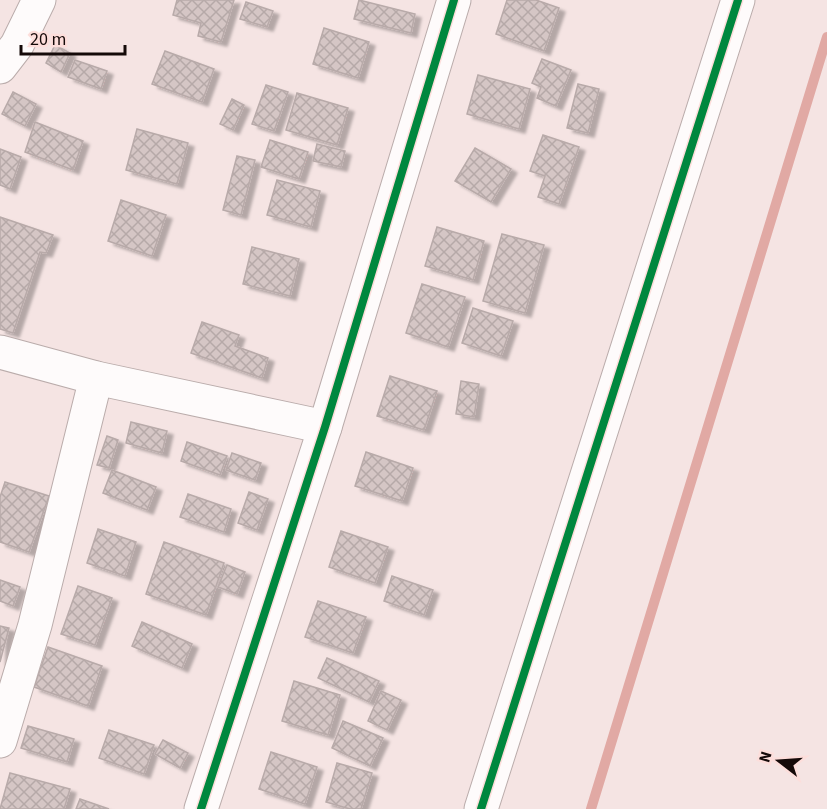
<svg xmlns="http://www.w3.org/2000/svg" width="827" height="809" font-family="'Source Sans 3',sans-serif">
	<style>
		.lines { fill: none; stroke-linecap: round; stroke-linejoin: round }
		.stream { stroke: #e1a9a4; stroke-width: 10 }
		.building { fill: url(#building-cross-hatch); stroke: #b8aaa9; stroke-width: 1.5; filter: url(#shadow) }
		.minor-casing { stroke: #baacab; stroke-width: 35 }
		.minor { stroke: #fefbfb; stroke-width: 33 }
		.cycleway-casing { stroke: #fddedb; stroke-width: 11 }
		.cycleway { stroke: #00873e; stroke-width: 8 }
	</style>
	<defs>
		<pattern id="building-cross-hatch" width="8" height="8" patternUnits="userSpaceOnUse" patternTransform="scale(1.5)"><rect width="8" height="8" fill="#d5c6c5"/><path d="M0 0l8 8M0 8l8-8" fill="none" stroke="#b6a9a8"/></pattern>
		<filter id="shadow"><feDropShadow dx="6" dy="4" stdDeviation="1.5" flood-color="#0004"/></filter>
	</defs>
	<rect width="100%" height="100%" fill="#f5e4e3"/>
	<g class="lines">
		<polyline class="stream" points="591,809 827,37"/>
	</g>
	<g class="building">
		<polygon points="177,0 234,0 221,42 198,36 201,23 173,15"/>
		<polygon points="359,0 415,14 411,33 354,19"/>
		<polygon points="507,0 536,0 559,8 544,51 496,34"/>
		<polygon points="246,2 273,11 267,27 240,19"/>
		<polygon points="324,28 369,42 358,78 313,64"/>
		<polygon points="55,45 70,53 61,72 46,63"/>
		<polygon points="165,51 214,69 202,102 152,84"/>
		<polygon points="542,59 571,70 556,106 537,98 541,87 532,83"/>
		<polygon points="75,60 107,71 101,89 68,77"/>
		<polygon points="478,75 530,89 519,129 467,114"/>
		<polygon points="578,84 599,89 588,133 567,128"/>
		<polygon points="266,85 288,92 274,131 252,124"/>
		<polygon points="13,92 36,104 25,126 2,114"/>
		<polygon points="297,93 348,108 337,145 286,130"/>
		<polygon points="232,99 244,105 233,130 220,124"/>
		<polygon points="35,122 83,141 73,170 25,152"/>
		<polygon points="137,129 188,143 177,184 126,170"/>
		<polygon points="543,135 579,147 559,204 538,197 545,176 530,171"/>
		<polygon points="270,140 308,152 299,179 261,167"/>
		<polygon points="317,144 345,151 341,167 313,161"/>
		<polygon points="475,148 511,169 491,202 455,181"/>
		<polygon points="0,149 21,157 10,189 0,185"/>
		<polygon points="237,156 255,160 241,215 223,210"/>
		<polygon points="277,180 320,191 311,227 267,215"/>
		<polygon points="121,200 166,215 152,256 108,241"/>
		<polygon points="0,217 53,235 46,253 40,252 13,333 0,329"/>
		<polygon points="437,227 484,241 473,280 425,266"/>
		<polygon points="502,234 544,245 525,313 483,301"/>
		<polygon points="252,247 299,259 290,296 243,284"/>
		<polygon points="422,284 465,297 448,347 406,333"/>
		<polygon points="473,308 513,321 501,356 462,343"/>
		<polygon points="202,322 239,335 235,346 268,358 262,378 191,353"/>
		<polygon points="390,376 437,391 424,430 377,416"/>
		<polygon points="461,381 479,384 474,417 456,414"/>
		<polygon points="131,422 167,431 162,453 126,443"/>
		<polygon points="107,436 118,440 109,468 97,465"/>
		<polygon points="187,442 227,456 220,475 181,461"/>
		<polygon points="366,452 413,468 402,501 355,486"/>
		<polygon points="232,453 261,463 255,480 226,470"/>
		<polygon points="112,470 156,487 147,510 103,493"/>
		<polygon points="5,482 49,496 29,552 0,542 0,497"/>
		<polygon points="249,492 268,499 257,530 238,523"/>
		<polygon points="188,494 231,509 224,532 180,517"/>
		<polygon points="98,529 136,542 125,576 87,563"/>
		<polygon points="341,531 388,547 375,583 329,567"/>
		<polygon points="164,542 224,563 206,615 146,594"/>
		<polygon points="227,565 245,572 237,594 218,587"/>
		<polygon points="392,576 433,590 424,615 384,601"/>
		<polygon points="0,580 20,587 13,606 0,601"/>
		<polygon points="78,586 112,598 95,645 61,634"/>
		<polygon points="318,601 366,617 353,653 305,637"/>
		<polygon points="142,622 192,644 182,668 132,646"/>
		<polygon points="0,626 9,628 0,662"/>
		<polygon points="48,647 102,666 88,706 34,687"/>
		<polygon points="327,658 379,681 369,702 318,678"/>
		<polygon points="294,681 340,695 328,735 282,721"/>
		<polygon points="381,691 401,700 387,730 368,721"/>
		<polygon points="343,721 383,738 370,766 332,748"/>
		<polygon points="28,726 74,739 67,762 21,748"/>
		<polygon points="109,730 154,745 144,774 99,758"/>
		<polygon points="163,740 188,753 180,768 155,754"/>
		<polygon points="271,752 317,767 305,804 259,789"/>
		<polygon points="337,763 372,773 361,809 350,809 326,802"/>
		<polygon points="10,773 70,789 64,809 0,809"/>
		<polygon points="80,799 109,809 76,809"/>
	</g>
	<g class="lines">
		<defs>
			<g id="minor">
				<polyline points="0,67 17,45 39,0"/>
				<polyline points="0,352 96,378 325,427"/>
				<polyline points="0,741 35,625 96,378"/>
				<polyline points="201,809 325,427 454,0"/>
				<polyline points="481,809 738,0"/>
			</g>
		</defs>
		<use href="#minor" class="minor-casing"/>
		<use href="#minor" class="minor"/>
		<defs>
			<g id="cycleway">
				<polyline points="201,809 325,427 454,0"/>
				<polyline points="481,809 738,0"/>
			</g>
		</defs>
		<use href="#cycleway" class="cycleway-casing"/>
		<use href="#cycleway" class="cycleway"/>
	</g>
	<g transform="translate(779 761) rotate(287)" stroke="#fddedb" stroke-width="4.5" paint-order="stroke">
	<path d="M0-4.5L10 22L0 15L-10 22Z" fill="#150a09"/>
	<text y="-9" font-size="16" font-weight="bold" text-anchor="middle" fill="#150a09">N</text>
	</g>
	<path d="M21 45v9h104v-9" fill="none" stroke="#150a09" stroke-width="3"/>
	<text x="30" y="45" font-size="18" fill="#150a09" stroke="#fddedb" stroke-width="4.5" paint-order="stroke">20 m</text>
</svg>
